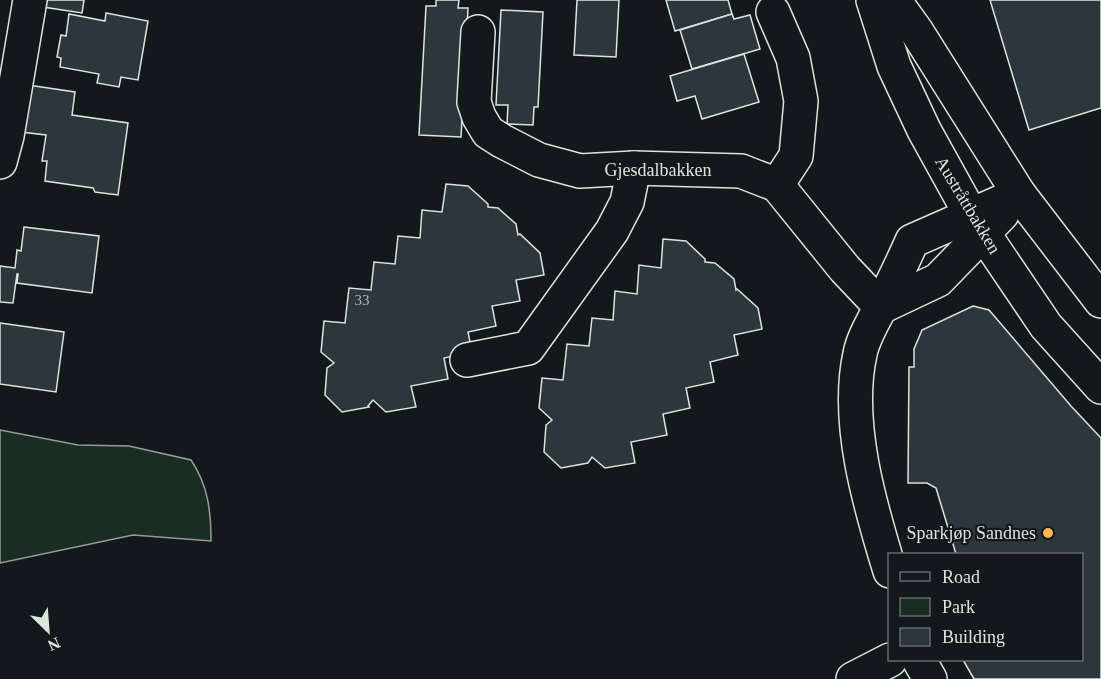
<svg xmlns="http://www.w3.org/2000/svg" width="1101" height="679" font-family="'Times New Roman',serif">
	<style>
		.green { fill: #1a2d24; stroke: #939e99; stroke-width: 1.5 }
		.building { fill: #2c363c; stroke: #d8e6dc; stroke-width: 1.5 }
		.lines { fill: none; stroke-linecap: round; stroke-linejoin: round }
		.minor-casing { stroke: #d8e6dc; stroke-width: 36 }
		.major-casing { stroke: #d8e6dc; stroke-width: 36 }
		.minor { stroke: #14181c; stroke-width: 33 }
		.major { stroke: #14181c; stroke-width: 33 }
		.poi-dot { fill: #ffb74d; stroke: #14181c; stroke-width: 2 }
		.labels { text-anchor: middle; dominant-baseline: central; stroke-width: 4.5; stroke-linejoin: round; paint-order: stroke }
		.number-label { font-size: 15px; fill: #adbab4 }
		.street-label { font-size: 18px; fill: #d8e6dc; stroke: #14181c }
		.poi-label { font-size: 18px; fill: #d8e6dc; stroke: #14181c; text-anchor: end }
	</style>
	<rect width="100%" height="100%" fill="#14181c"/>
	<path class="green" d="M0 430 78 445 129 446 191 460C208 485 211 511 211 541L133 535 0 563Z"/>
	<g class="building">
		<polygon points="44,0 84,0 82,13 43,7"/>
		<polygon points="436,0 459,0 458,8 468,8 461,137 419,135 426,6 436,6"/>
		<polygon points="577,0 619,0 616,57 574,55"/>
		<polygon points="666,0 728,0 732,14 675,31"/>
		<polygon points="990,0 1101,0 1101,108 1029,130"/>
		<polygon points="501,10 543,12 538,107 534,107 533,125 507,124 508,105 496,105"/>
		<polygon points="106,13 148,21 138,80 121,77 119,87 97,83 99,74 60,67 61,58 57,57 61,35 66,36 69,14 105,21"/>
		<polygon points="732,14 734,19 750,15 760,49 692,69 680,30"/>
		<polygon points="744,54 759,102 702,119 695,96 677,101 670,76"/>
		<polygon points="28,85 75,92 72,115 128,123 118,195 95,192 93,188 45,181 47,161 42,161 46,135 21,132"/>
		<polygon points="446,184 468,186 488,204 488,207 498,208 516,224 518,235 520,234 540,253 544,275 516,280 520,301 492,306 496,326 468,332 472,352 444,358 448,379 411,386 416,407 386,412 373,400 368,406 369,407 342,412 325,395 327,368 334,363 321,352 324,321 345,323 349,288 371,290 374,262 395,264 398,236 420,238 422,210 442,212"/>
		<polygon points="24,227 99,236 92,293 17,283 18,274 17,274 13,303 0,302 0,266 15,268 17,250 21,251"/>
		<polygon points="663,239 686,241 705,259 705,262 715,263 734,279 736,290 737,289 758,308 762,329 734,335 738,355 710,362 714,382 686,388 690,408 663,414 667,435 631,442 635,463 605,468 592,457 588,463 561,468 544,452 546,425 552,420 539,408 542,378 563,380 567,344 589,346 592,318 613,320 615,291 637,294 639,265 661,268"/>
		<polygon points="973,306 989,310 1071,406 1101,438 1101,679 974,679 963,660 1082,660 1082,554 956,554 936,488 927,483 908,483 909,367 914,367 914,349 922,330"/>
		<polygon points="0,323 64,332 56,392 0,384"/>
	</g>
	<g class="lines">
		<defs>
			<g id="minor">
				<polyline points="773,12 793,58 801,101 796,156 777,185"/>
				<polyline points="478,32 474,102 479,117 488,132 502,141 539,160 580,171 634,168 741,171 777,185 845,269 881,307"/>
				<polyline points="0,162 7,136 30,0"/>
				<polyline points="881,307 938,280 1002,214"/>
				<polyline points="467,360 528,348 612,231 627,202 634,168"/>
				<path d="M890 571C870 506 845 422 860 354 863 338 873 322 880 308 891 286 902 264 912 241L1019 194"/>
				<polyline points="919,660 930,679"/>
				<polyline points="853,679 890,660"/>
			</g>
			<g id="major">
				<polyline points="873,0 894,66 924,130 971,215 1046,326 1101,387"/>
				<polyline points="894,0 917,32 1019,194 1101,301"/>
			</g>
		</defs>
		<use href="#minor" class="minor-casing"/>
		<use href="#major" class="major-casing"/>
		<use href="#minor" class="minor"/>
		<use href="#major" class="major"/>
	</g>
	<circle class="poi-dot" cx="1048" cy="533" r="6"/>
	<g class="labels">
		<g class="number-label">
			<text x="362" y="300">33</text>
		</g>
		<g class="street-label">
			<text x="658" y="170">Gjesdalbakken</text>
			<text transform="translate(968 205) rotate(59)">Austråttbakken</text>
		</g>
		<g class="poi-label">
			<text x="1036" y="533">Sparkjøp Sandnes</text>
		</g>
	</g>
	<rect x="888" y="553" width="195" height="108" fill="#14181c" stroke="#626a69" stroke-width="1.5"/>
	<rect x="900" y="572" width="30" height="9" fill="#14181c" stroke="#626a69" stroke-width="1.5"/>
	<text x="942" y="583" font-size="18" fill="#d8e6dc">Road</text>
	<rect x="900" y="598" width="30" height="18" fill="#1a2d24" stroke="#626a69" stroke-width="1.5"/>
	<text x="942" y="613" font-size="18" fill="#d8e6dc">Park</text>
	<rect x="900" y="628" width="30" height="18" fill="#2c363c" stroke="#626a69" stroke-width="1.5"/>
	<text x="942" y="643" font-size="18" fill="#d8e6dc">Building</text>
	<g transform="translate(48 631) rotate(155)" stroke="#14181c" stroke-width="4.5" paint-order="stroke">
	<path d="M0-4.5L10 22L0 15L-10 22Z" fill="#d8e6dc"/>
	<text y="-9" font-size="16" font-weight="bold" text-anchor="middle" fill="#d8e6dc">N</text>
	</g>
</svg>
